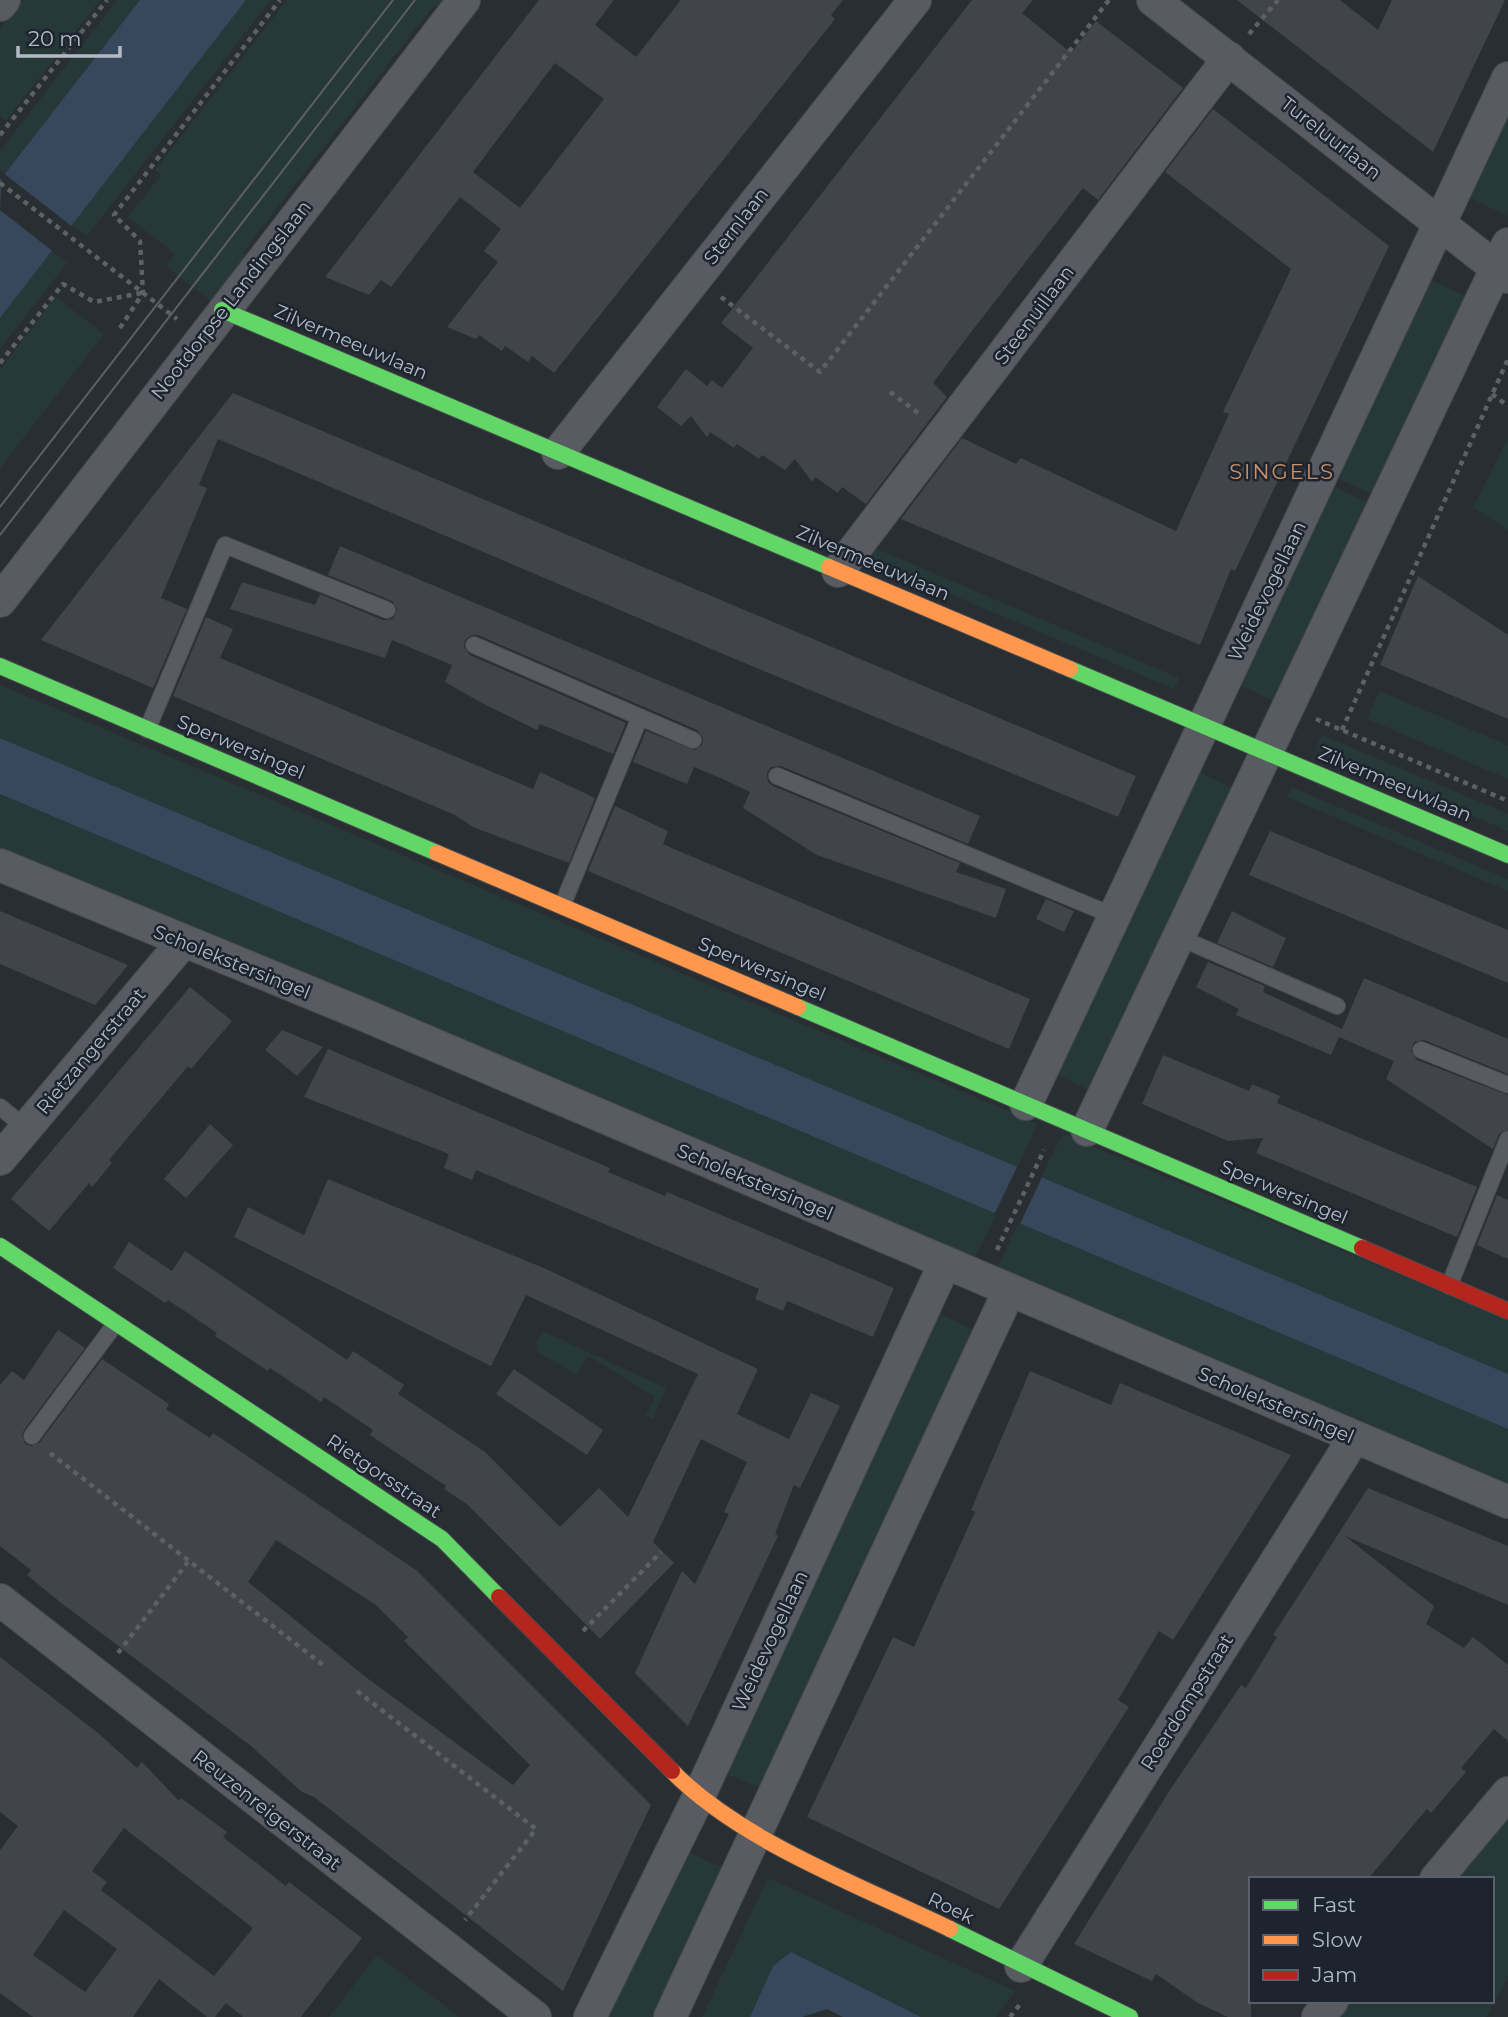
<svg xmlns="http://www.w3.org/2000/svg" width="1508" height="2017" font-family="Montserrat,sans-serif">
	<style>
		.green { fill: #273839 }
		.water { fill: #38485c }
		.pier { fill: #292e33 }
		.building { fill: #41454a; fill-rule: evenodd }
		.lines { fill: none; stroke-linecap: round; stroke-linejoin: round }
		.lane-casing { stroke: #464a4e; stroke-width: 18 }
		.street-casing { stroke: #464a4e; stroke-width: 34 }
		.fast-casing { stroke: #464a4e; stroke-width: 18 }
		.slow-casing { stroke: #464a4e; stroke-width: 18 }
		.jam-casing { stroke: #464a4e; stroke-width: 18 }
		.path { stroke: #5c6166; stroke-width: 4.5; stroke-dasharray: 5 5; stroke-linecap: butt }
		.lane { stroke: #585c62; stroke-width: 16 }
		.street { stroke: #585c62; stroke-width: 32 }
		.fast { stroke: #63d668; stroke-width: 16 }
		.slow { stroke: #ff974d; stroke-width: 16 }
		.jam { stroke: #b3261e; stroke-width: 16 }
		.tram { stroke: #5c6065; stroke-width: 2 }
		.labels { text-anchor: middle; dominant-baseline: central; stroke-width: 5; stroke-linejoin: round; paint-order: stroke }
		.street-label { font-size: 19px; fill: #b2bac5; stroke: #1d242e }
		.neighbourhood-label { font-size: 21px; letter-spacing: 2px; fill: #ca9068; stroke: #1d242e }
	</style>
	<rect width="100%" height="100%" fill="#292e33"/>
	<g class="green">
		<polygon points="22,0 100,0 6,121 0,116 0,28"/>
		<polygon points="117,0 140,0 5,173 0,169 0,151"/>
		<polygon points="246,0 271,0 87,236 72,225"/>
		<polygon points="287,0 453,0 444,12 434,5 243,252 252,260 216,305 166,266 175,254 128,217 161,175 155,170"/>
		<polygon points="1508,102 1508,216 1464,195"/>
		<polygon points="52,251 67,263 0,349 0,318"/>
		<polygon points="1425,277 1471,299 1377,497 1331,475"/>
		<polygon points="56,297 104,334 0,468 0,370"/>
		<polygon points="1508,438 1508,530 1473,507"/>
		<polygon points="1327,483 1373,505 1280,704 1234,682"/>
		<polygon points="870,546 1179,678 1174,689 865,558"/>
		<polygon points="0,685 1037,1123 1018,1168 0,738"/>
		<polygon points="1379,691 1508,745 1508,779 1367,719"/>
		<polygon points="1322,735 1508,814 1508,831 1315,750"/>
		<polygon points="1193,769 1238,791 1095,1093 1049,1071"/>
		<polygon points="1291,787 1508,879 1508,891 1287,797"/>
		<polygon points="0,794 997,1213 973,1261 0,851"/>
		<polygon points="1063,1134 1508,1320 1508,1374 1040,1178"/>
		<polygon points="1019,1222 1508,1429 1508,1486 996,1270"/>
		<polygon points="935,1311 981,1334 867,1577 857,1572 844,1601 853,1605 766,1790 719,1771"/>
		<polygon points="543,1331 666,1388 653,1419 645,1415 655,1397 589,1356 576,1375 538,1352 536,1344"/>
		<polygon points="1508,1809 1508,1977 1486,2017 1332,2017 1345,2001 1492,2001 1492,1879 1449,1879"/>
		<polygon points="681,1849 727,1870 658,2017 602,2017"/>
		<polygon points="768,1878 1015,1991 996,2017 921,2017 791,1952 773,1966 750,2017 702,2017"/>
		<polygon points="377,1955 460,2017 329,2017"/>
	</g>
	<g class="water">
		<polygon points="140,0 246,0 0,318 0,180"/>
		<polygon points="0,738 1508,1374 1508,1429 0,794"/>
		<polygon points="791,1952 921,2017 843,2017 827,2009 802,2017 750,2017 773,1966"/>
	</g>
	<g class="pier">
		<polygon points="2,172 74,228 55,253 0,210"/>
		<polygon points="1018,1165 1043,1175 1019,1226 994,1215"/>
	</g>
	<g class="building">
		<path d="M539 0H614L595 25 636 57 681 0H843L831 15 835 19 554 373 532 356 528 362 505 346 502 351 479 335 476 339 447 327 498 262 484 251 501 229 460 197 391 287 381 280 369 295 325 277ZM555 63 604 99 520 208 473 172Z"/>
		<polygon points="972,0 1033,0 1022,13 1071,53 1096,21 1183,88 1098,200 1083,188 965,340 933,383 947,397 866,504 842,487 838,493 815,477 812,482 795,459 785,470 762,455 759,459 737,444 734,448 710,432 707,437 691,416 681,426 657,407 686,369 707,386 712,380 722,388 753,348 721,323"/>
		<polygon points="1237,0 1340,0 1378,30 1392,0 1505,0 1433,152"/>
		<polygon points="1213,109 1389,246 1235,571 1231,569 1200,645 901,519 962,438 1016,464 1021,458 1176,531 1229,414 1223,412 1291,269 1165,172"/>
		<polygon points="233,393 1136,776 1118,817 735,659 218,439 199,485 207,488 161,598 187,609 153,688 41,640"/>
		<polygon points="340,546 980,816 968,844 781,766 771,767 767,773 768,782 773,786 960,863 956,872 1006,889 996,918 817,855 743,808 750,792 723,779 694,767 687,784 633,762 646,731 694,750 702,745 703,738 697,730 478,635 472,635 465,640 464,647 470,655 626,723 613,754 540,724 537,730 482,703 445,682 452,665 392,640 385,658 230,609 242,582 315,605 320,594 383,620 393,619 397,609 392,601 328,575"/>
		<polygon points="1418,576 1508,635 1508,719 1380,665"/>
		<polygon points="206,617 233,629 220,658 533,789 540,772 595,798 569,863 473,827 455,815 173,696"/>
		<polygon points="615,806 668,831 663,844 674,849 1030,999 1009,1049 588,871"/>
		<polygon points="1270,831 1508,930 1508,983 1249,875"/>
		<polygon points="1046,899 1074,911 1064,932 1036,919"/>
		<polygon points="0,911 57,935 128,965 95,1005 0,964"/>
		<polygon points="1232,911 1286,938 1273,967 1217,943"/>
		<polygon points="1208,962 1265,986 1263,992 1342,1029 1364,978 1508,1039 1508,1074 1424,1040 1414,1042 1411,1051 1417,1060 1508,1095 1508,1129 1499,1134 1493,1149 1386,1079 1394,1061 1339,1037 1331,1055 1236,1015 1239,1009 1196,987"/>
		<polygon points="190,987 232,1021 191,1069 188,1066 109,1160 112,1163 92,1187 89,1183 49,1231 11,1199"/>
		<polygon points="282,1030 323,1047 297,1076 265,1050"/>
		<polygon points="328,1049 610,1168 608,1172 665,1196 667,1192 894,1288 873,1337 787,1301 783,1311 755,1299 759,1289 476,1170 472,1180 444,1168 449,1154 304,1097"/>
		<polygon points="1163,1055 1249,1091 1252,1084 1280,1096 1277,1103 1477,1187 1457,1237 1256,1153 1263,1138 1228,1141 1142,1104"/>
		<polygon points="210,1124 233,1145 186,1198 164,1179"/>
		<polygon points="328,1179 546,1269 758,1369 737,1414 789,1439 811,1393 840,1406 800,1488 794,1485 775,1534 778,1536 688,1726 635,1673 682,1571 695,1584 729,1514 724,1512 747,1462 701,1439 653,1542 674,1563 600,1639 468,1505 444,1489 446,1486 370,1435 373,1430 324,1397 321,1402 270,1368 268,1371 215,1336 217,1333 192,1316 168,1300 165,1303 113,1268 129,1242 172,1271 185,1251 347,1360 353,1351 404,1385 398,1394 485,1452 560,1527 599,1488 628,1517 698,1374 526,1295 491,1366 234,1237 248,1207 304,1235"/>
		<polygon points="1497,1195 1508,1200 1508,1259 1477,1245"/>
		<path d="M58 1330 85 1348 24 1430 22 1435 25 1444 31 1446 40 1442 102 1359 169 1404 166 1409 210 1438 213 1433 416 1570 651 1805 563 1991 314 1797 302 1792 251 1746 60 1602 27 1575 31 1570 0 1546V1385L12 1371 24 1380ZM276 1540 376 1605 408 1637 404 1641 530 1765 513 1785 367 1678 248 1582Z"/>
		<polygon points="514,1369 603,1430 587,1455 496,1394"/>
		<polygon points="1030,1371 1111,1405 1120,1383 1291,1455 1173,1640 1159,1631 1118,1700 1129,1707 999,1909 807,1817 893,1637 914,1647 975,1512 971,1510"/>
		<polygon points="1368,1488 1508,1546 1508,1605 1345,1536 1434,1606 1426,1624 1464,1648 1473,1637 1508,1665 1508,1741 1494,1729 1461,1768 1466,1772 1431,1813 1427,1809 1368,1879 1251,1879 1251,2017 1228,2017 1198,2003 1156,1974 1152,1981 1074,1944 1170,1790 1241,1685 1246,1688 1277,1637 1273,1635"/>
		<path d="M0 1657 98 1733 137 1768 142 1762 179 1801 181 1798 227 1832 223 1837 286 1886 289 1882 362 1938 301 2017H243L226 2003 215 2017H207L159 1979 133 2017H33L0 1993V1850L18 1826 0 1812ZM124 1828 253 1928 214 1976 101 1890 107 1882 92 1871ZM64 1910 117 1949 85 1992 33 1955Z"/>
	</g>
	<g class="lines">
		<defs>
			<g id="lane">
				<polyline points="474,645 693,740"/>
				<polyline points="147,730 225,545 387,610"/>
				<polyline points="777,776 1114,916"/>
				<polyline points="562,906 640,717"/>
				<polyline points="1178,937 1337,1006"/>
				<polyline points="1421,1050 1508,1085"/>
				<polyline points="0,1107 26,1128"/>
				<polyline points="1449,1286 1508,1139"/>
				<polyline points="32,1436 116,1323"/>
			</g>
			<g id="street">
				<polyline points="1153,0 1508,277"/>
				<polyline points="0,5 4,0"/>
				<polyline points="558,453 915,0"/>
				<polyline points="838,571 1229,58"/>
				<polyline points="0,601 464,0"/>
				<polyline points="0,865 362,1014 1508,1502"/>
				<polyline points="1026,1104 1508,78"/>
				<polyline points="1087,1130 1508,244"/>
				<polyline points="0,1159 183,942"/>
				<polyline points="0,1600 535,2017"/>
				<polyline points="1436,1879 1508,1793"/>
				<polyline points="1021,1966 1354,1438"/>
				<polyline points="590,2017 698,1798 945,1263"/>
				<polyline points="670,2017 1009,1291"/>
				<polyline points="1318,2017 1332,2001"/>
			</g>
			<g id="fast">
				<polyline points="222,310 829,567"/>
				<polyline points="0,666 437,853"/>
				<polyline points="1070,669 1508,855"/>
				<polyline points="798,1007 1362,1248"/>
				<polyline points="0,1246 442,1539 499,1597"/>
				<polyline points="950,1929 1130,2017"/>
			</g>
			<g id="slow">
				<polyline points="829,567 1070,669"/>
				<polyline points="437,853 798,1007"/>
				<path d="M672 1771C740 1841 861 1886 950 1929"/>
			</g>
			<g id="jam">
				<polyline points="1362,1248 1508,1311"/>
				<polyline points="499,1597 672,1771"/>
			</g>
		</defs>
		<use href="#lane" class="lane-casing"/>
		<use href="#street" class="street-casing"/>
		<use href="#fast" class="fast-casing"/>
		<use href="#slow" class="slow-casing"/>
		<use href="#jam" class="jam-casing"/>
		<g class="path">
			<polyline points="1249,34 1278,0"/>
			<polyline points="0,135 107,0"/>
			<polyline points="0,183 177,319"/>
			<polyline points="721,297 820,372 1109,0"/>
			<polyline points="120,328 143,293 140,241 114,215 280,0"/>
			<polyline points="0,363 63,284 94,302 142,293"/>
			<polyline points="890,392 918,413"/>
			<polyline points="1492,394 1508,406"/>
			<polyline points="1316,719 1508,801"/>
			<polyline points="1342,730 1508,359"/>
			<polyline points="997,1250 1044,1150"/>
			<polyline points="50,1453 323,1665"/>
			<polyline points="583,1631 661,1552"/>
			<polyline points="118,1653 188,1562"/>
			<polyline points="357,1691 536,1829 465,1920"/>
			<polyline points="1010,2017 1021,2003"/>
		</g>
		<use href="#lane" class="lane"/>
		<use href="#street" class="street"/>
		<use href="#fast" class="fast"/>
		<use href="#slow" class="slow"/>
		<use href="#jam" class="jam"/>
		<g class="tram">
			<polyline points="0,507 393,0"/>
			<polyline points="0,535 415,0"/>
		</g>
	</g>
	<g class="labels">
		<g class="street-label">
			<text transform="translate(1331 138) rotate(38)">Tureluurlaan</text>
			<text transform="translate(736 226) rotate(-52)">Sternlaan</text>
			<text transform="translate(231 300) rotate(-52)">Nootdorpse Landingslaan</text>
			<text transform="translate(1034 315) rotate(-53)">Steenuillaan</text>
			<text transform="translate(351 342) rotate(23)">Zilvermeeuwlaan</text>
			<text transform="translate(873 563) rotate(23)">Zilvermeeuwlaan</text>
			<text transform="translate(1267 591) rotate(-64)">Weidevogellaan</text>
			<text transform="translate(241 747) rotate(23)">Sperwersingel</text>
			<text transform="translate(1395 784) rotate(23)">Zilvermeeuwlaan</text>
			<text transform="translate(232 962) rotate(22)">Scholekstersingel</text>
			<text transform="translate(762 969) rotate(23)">Sperwersingel</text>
			<text transform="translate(91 1051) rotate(-50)">Rietzangerstraat</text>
			<text transform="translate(755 1182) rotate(23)">Scholekstersingel</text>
			<text transform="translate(1284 1192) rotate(23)">Sperwersingel</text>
			<text transform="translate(1276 1405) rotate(23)">Scholekstersingel</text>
			<text transform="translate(384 1476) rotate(34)">Rietgorsstraat</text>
			<text transform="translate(770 1641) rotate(-65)">Weidevogellaan</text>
			<text transform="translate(1187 1702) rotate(-58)">Roerdompstraat</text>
			<text transform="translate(267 1810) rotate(38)">Reuzenreigerstraat</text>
			<text transform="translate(951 1908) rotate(26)">Roek</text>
		</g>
		<g class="neighbourhood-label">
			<text x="1282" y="471">SINGELS</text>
		</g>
	</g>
	<rect x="1249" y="1877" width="245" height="126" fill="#1d242e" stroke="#59606a" stroke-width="2"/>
	<rect x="1263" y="1900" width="35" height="10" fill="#63d668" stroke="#59606a" stroke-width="2"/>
	<text x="1312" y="1912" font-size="21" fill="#b2bac5">Fast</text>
	<rect x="1263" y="1935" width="35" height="10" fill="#ff974d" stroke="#59606a" stroke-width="2"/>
	<text x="1312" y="1947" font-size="21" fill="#b2bac5">Slow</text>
	<rect x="1263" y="1970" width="35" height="10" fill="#b3261e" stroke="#59606a" stroke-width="2"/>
	<text x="1312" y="1982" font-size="21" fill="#b2bac5">Jam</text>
	<path d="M18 46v10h102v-10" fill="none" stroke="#b2bac5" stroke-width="3.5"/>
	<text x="28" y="46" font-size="21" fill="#b2bac5" stroke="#1d242e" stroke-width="5" paint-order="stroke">20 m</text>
</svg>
